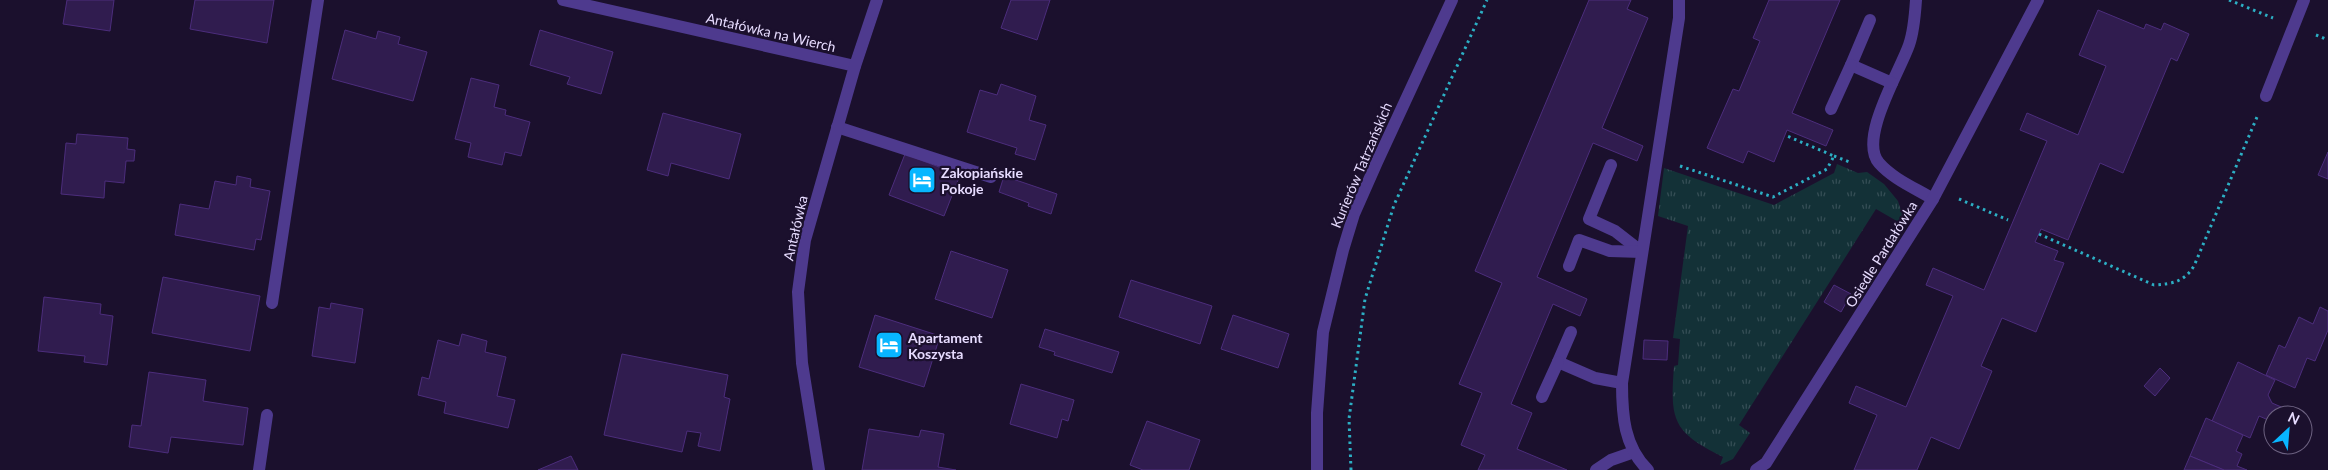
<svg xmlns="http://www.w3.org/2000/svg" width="2328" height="470" font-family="Lato,sans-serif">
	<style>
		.grass { fill: url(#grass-tufts) }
		.building { fill: #301c4f; stroke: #4c2d7c }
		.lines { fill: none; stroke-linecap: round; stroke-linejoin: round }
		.path { stroke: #2cafc4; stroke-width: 3; stroke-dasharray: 2.5 4; stroke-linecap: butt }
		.minor { stroke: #4e3a8e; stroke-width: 12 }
		.labels { text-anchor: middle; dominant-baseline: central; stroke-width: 4.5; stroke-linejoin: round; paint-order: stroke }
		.street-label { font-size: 14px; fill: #e7dcff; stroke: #1b102d }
		.poi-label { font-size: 14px; font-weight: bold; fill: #e7dcff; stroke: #1b102d; text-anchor: start }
	</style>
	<defs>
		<pattern id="grass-tufts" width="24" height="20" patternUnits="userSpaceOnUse" patternTransform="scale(1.25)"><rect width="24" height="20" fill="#133137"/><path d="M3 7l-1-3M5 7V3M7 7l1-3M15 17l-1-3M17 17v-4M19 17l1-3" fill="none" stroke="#354e55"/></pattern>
	</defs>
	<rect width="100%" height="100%" fill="#1b102d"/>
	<path class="grass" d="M1837 164 1858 173 1867 172 1884 184 1898 201 1903 217 1902 224 1876 209 1739 425 1750 433 1733 459 1720 465 1723 457C1672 432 1670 420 1674 366L1678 365 1680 339 1673 338 1688 226 1658 216 1664 168 1774 205 1834 173Z"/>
	<g class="building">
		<polygon points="67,0 114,0 110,31 63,24"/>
		<polygon points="195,0 274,0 267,43 190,29"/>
		<polygon points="1011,0 1050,0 1037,40 1001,28"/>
		<polygon points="1589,0 1631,0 1627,9 1648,18 1602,128 1643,146 1637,161 1593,143 1537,277 1587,299 1580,316 1553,304 1511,404 1532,413 1517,449 1567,470 1478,470 1485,455 1461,445 1482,393 1459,384 1502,283 1475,271"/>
		<polygon points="1769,0 1840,0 1792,113 1833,130 1826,146 1787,130 1774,162 1748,151 1743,163 1707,148 1733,89 1739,91 1760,41 1753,38"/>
		<polygon points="2098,10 2144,29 2146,24 2161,30 2164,23 2189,34 2177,61 2171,58 2123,173 2100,163 2068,240 2041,229 2035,242 2058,251 2054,260 2064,263 2036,332 2002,318 1981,366 1992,371 1959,449 1931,437 1917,470 1854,470 1877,415 1849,403 1856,386 1906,407 1953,296 1926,285 1933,268 1984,290 2047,141 2020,130 2027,113 2078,135 2106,66 2079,55"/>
		<polygon points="345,30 376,39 378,31 400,37 398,44 427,52 413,101 332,79"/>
		<polygon points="540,30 613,52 601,94 567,84 570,77 530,65"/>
		<polygon points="471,78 499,85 494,107 506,110 505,115 530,122 521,156 505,152 502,165 468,157 471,143 455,139"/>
		<polygon points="1001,84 1036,96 1029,120 1046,125 1035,160 1015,154 1017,148 967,132 980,90 997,95"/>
		<polygon points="663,113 741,134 729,179 671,163 668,176 647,170"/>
		<polygon points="77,134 128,138 127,149 135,150 134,161 126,161 124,183 105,181 104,198 61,194 66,143 76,144"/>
		<polygon points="2328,152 2328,179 2318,175"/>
		<polygon points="905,154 960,175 944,216 889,195"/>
		<polygon points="237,176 251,179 250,187 270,191 261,240 256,239 254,250 175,235 180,204 209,209 215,181 236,185"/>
		<polygon points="1004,176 1057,194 1051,214 1028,206 1029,203 999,192"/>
		<polygon points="951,251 1008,270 992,318 935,299"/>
		<polygon points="163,277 260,296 250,351 152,333"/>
		<polygon points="1131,280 1212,306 1200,344 1119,317"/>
		<polygon points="1834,285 1851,294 1841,312 1824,302"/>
		<polygon points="44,297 101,304 100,314 113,316 107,365 84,362 85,356 38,351"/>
		<polygon points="331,303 363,309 355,363 312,356 319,307 330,309"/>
		<polygon points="2320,307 2328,311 2328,330 2315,361 2307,358 2295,388 2266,375 2279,345 2285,348 2299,317 2313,324"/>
		<polygon points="875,315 940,336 924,387 859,367"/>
		<polygon points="1233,315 1289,334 1278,368 1221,349"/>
		<polygon points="1045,329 1119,352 1112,373 1054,355 1055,352 1039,347"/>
		<polygon points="462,334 487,341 485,352 506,357 497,396 515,400 508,428 444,413 446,402 418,395 422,377 429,379 438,340 459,346"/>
		<polygon points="1644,340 1668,341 1667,360 1643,359"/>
		<polygon points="622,354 728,375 724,397 730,399 720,451 698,446 701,433 687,431 682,452 604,435"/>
		<polygon points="2238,362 2275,380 2268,395 2272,403 2286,409 2284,415 2273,415 2273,422 2259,416 2250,438 2212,421"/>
		<polygon points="2160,368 2170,378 2155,396 2144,386"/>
		<polygon points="149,372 206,380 203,401 248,408 243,445 171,437 168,453 129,447 132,425 141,426"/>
		<polygon points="1021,384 1074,400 1068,421 1062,419 1057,438 1010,424"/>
		<polygon points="2206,418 2243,435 2236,451 2242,454 2237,466 2247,470 2224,470 2190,456"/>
		<polygon points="1147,421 1200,440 1189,470 1143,470 1130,465"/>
		<polygon points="869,429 919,437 921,430 944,434 938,467 956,470 862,470"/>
		<polygon points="571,456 578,470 538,470"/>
		<polygon points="2190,456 2224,470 2184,470"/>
	</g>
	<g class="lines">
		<g class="path">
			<polyline points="2229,0 2273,18"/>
			<polyline points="2316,35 2328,40"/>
			<polyline points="1834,156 1852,163"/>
			<polyline points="1680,166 1773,197 1827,169 1834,156 1787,136"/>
			<polyline points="1959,199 2008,220"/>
			<path d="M2039 234 2154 285C2172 284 2184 282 2194 266L2257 117"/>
			<polyline points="1351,470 1349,419 1365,299 1394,205 1487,0"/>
		</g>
		<g class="minor">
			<polyline points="563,0 855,66"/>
			<path d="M1916 0C1915 15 1914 31 1909 45 1900 71 1858 139 1879 163 1893 179 1915 188 1933 199"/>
			<polyline points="1870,20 1851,65 1892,83"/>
			<polyline points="2266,96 2304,0"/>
			<polyline points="1831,109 1851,65"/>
			<polyline points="837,127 991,177"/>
			<polyline points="1611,165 1589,219 1615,231 1642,252"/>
			<polyline points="1569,266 1579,240 1610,251 1642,252"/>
			<polyline points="272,303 318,0"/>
			<polyline points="1571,332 1558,362 1595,378 1622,383"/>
			<polyline points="1542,397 1558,362"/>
			<polyline points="259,470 267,415"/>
			<polyline points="819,470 802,363 798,292 805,240 855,66 877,0"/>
			<polyline points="1317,470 1317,413 1323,332 1343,250 1354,214 1377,162 1452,0"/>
			<polyline points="1596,470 1611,460 1634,452"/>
			<path d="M1648 470C1624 447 1622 415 1622 383L1679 18V0"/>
			<polyline points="1756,470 1766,463 1933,199 2038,0"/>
		</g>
	</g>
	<defs>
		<symbol id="hotel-square" viewBox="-11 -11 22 22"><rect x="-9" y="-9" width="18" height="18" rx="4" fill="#08b6ff" stroke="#1b102d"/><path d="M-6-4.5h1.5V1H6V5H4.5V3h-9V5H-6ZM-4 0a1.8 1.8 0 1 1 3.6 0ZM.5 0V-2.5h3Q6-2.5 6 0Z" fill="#fff"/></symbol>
	</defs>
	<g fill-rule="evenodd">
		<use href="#hotel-square" x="906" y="164" width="32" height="32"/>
		<use href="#hotel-square" x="873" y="329" width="32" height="32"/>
	</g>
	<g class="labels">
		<g class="street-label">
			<text transform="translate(771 32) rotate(13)">Antałówka na Wierch</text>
			<text transform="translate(1361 165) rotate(-67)">Kurierów Tatrzańskich</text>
			<text transform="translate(795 228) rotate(-77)">Antałówka</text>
			<text transform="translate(1881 254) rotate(-58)">Osiedle Pardałówka</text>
		</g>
		<g class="poi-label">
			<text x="941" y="172">Zakopiańskie<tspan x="941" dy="16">Pokoje</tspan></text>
			<text x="908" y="337">Apartament<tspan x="908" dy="16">Koszysta</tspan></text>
		</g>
	</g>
	<g transform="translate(2288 430) rotate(26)"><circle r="24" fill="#1b102d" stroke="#6d6281"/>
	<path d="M0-4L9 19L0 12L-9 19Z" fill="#08b6ff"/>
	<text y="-8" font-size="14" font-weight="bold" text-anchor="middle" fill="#e7dcff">N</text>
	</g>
</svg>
